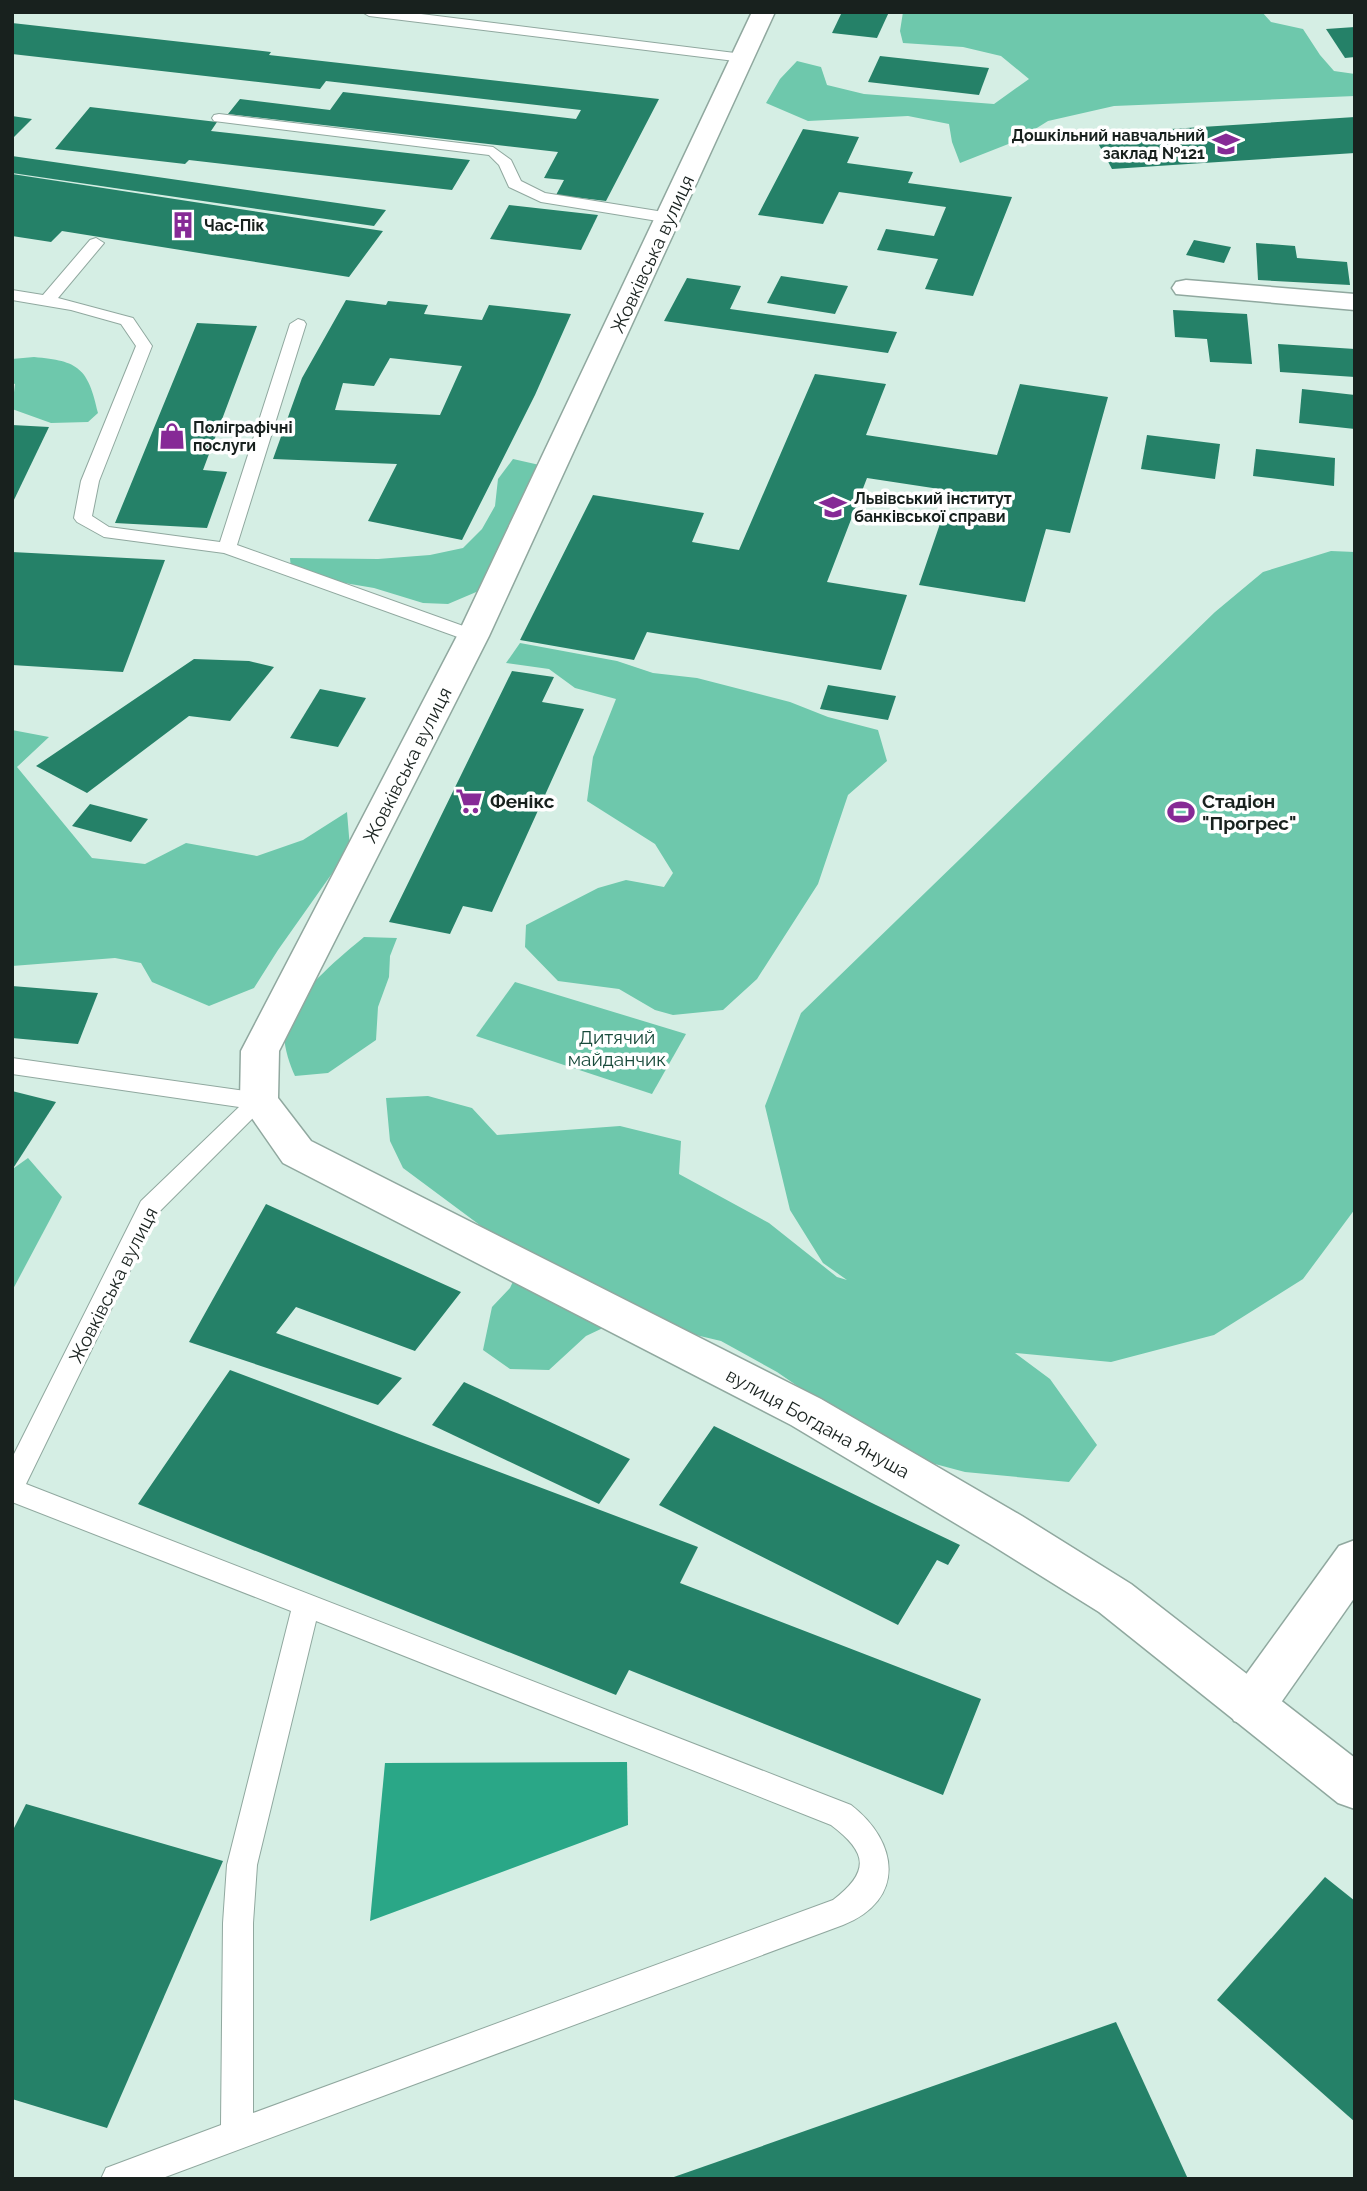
<svg xmlns="http://www.w3.org/2000/svg" width="1367" height="2191" font-family="Raleway,sans-serif">
	<style>
		.green { fill: #6ec8ac }
		.water { fill: #2aa787 }
		.building { fill: #258168; fill-rule: evenodd }
		.lines { fill: none; stroke-linecap: round; stroke-linejoin: round }
		.service-casing { stroke: #90a89f; stroke-width: 2 }
		.minor-casing { stroke: #90a89f; stroke-width: 3 }
		.tertiary-casing { stroke: #90a89f; stroke-width: 3 }
		.service { fill: #fff; fill-rule: evenodd }
		.minor { fill: #fff; fill-rule: evenodd }
		.tertiary { fill: #fff; fill-rule: evenodd }
		.labels { text-anchor: middle; dominant-baseline: central; stroke-width: 7; stroke-linejoin: round; paint-order: stroke }
		.far-poi-label { font-size: 16px; font-weight: bold; fill: #18211e; stroke: #fff; text-anchor: start }
		.street-label { font-size: 19px; fill: #18211e; stroke: #fff }
		.poi-label { font-size: 19px; font-weight: bold; fill: #18211e; stroke: #fff; text-anchor: start }
		.park-label { font-size: 19px; fill: #184a3b; stroke: #fff }
	</style>
	<rect width="100%" height="100%" fill="#d5eee4"/>
	<g class="green">
		<polygon points="903,12 1262,12 1271,22 1303,29 1320,55 1334,71 1355,74 1355,96 1114,106 1048,121 1016,141 960,163 952,142 949,124 908,116 808,121 766,103 780,79 797,61 821,67 827,85 864,94 994,104 1029,79 1001,56 963,47 903,43 900,31"/>
		<path d="M34 357C79 361 88 368 98 413L88 422 51 423 12 409 15 384 12 383V359Z"/>
		<polygon points="513,459 544,466 488,587 448,604 423,603 374,588 303,576 291,569 290,558 378,559 430,555 463,548 482,529 495,506 498,479"/>
		<polygon points="1331,551 1355,552 1355,1209 1303,1279 1214,1335 1111,1362 1015,1353 1050,1379 1097,1445 1069,1482 965,1472 920,1460 847,1420 777,1372 721,1341 624,1318 586,1336 549,1370 510,1369 483,1350 492,1307 510,1288 524,1258 403,1168 390,1141 386,1098 428,1096 472,1108 497,1135 620,1126 681,1141 679,1174 769,1223 837,1277 847,1280 823,1263 790,1210 765,1106 801,1013 1215,612 1263,572"/>
		<polygon points="520,643 617,661 653,673 697,678 790,702 828,717 878,730 887,761 848,795 818,884 757,979 723,1010 673,1015 655,1010 619,989 558,981 525,947 526,925 598,888 626,880 664,887 673,873 655,844 587,801 593,757 616,699 575,688 549,669 506,663"/>
		<polygon points="12,730 49,737 17,767 92,858 145,864 186,843 257,856 303,840 347,812 350,848 278,950 254,988 209,1006 152,982 141,963 115,958 12,966"/>
		<path d="M364 937 397 938 390 956 389 977 378 1007 376 1040 328 1073 295 1076C289 1063 282 1042 285 1028 291 997 341 956 364 937Z"/>
		<polygon points="515,982 686,1034 652,1094 476,1036"/>
		<polygon points="28,1158 62,1197 12,1291 14,1168"/>
	</g>
	<polygon class="water" points="627,1762 628,1825 370,1921 385,1763"/>
	<g class="building">
		<polygon points="842,12 889,12 877,38 832,33"/>
		<polygon points="12,23 271,52 269,55 659,99 606,201 556,195 564,180 544,178 558,152 228,114 240,99 330,110 343,92 576,119 581,110 326,81 320,89 12,54"/>
		<polygon points="1355,27 1355,57 1345,58 1326,29"/>
		<polygon points="880,56 989,68 979,95 868,82"/>
		<polygon points="90,107 217,122 211,131 470,160 452,190 189,160 185,164 55,149"/>
		<polygon points="12,116 32,119 12,139"/>
		<polygon points="1355,117 1355,153 1112,169 1093,134"/>
		<polygon points="803,129 859,137 847,163 913,172 908,183 1012,197 973,296 925,289 938,259 877,250 886,229 934,236 946,207 839,192 823,224 758,215"/>
		<polygon points="12,156 386,210 374,226 12,173"/>
		<polygon points="12,174 383,231 349,277 62,231 51,242 12,236"/>
		<polygon points="509,205 598,215 581,250 490,239"/>
		<polygon points="1194,240 1231,247 1224,263 1186,255"/>
		<polygon points="1256,243 1295,246 1297,258 1347,262 1350,285 1258,280"/>
		<polygon points="781,276 848,286 835,314 767,303"/>
		<polygon points="687,278 741,286 730,309 897,332 888,353 664,321"/>
		<path d="M346 300 386 305 388 301 428 305 424 314 482 320 489 305 571 314 535 395 462 540 368 521 397 464 273 459 302 378ZM390 358 462 366 440 415 335 410 343 383 374 386Z"/>
		<polygon points="1173,310 1247,314 1252,364 1210,362 1207,339 1175,337"/>
		<polygon points="197,323 257,326 203,470 227,472 207,528 115,523"/>
		<polygon points="1278,344 1355,349 1355,377 1280,372"/>
		<polygon points="815,374 886,384 866,435 997,455 1020,384 1108,397 1070,533 1046,529 1025,602 919,585 943,515 997,523 1005,499 867,478 827,582 907,595 881,670 647,632 634,660 520,640 593,495 704,513 692,542 739,550"/>
		<polygon points="1302,389 1355,395 1355,429 1299,423"/>
		<polygon points="12,425 49,427 12,504"/>
		<polygon points="1147,435 1220,444 1215,479 1141,469"/>
		<polygon points="1256,449 1335,458 1334,486 1253,476"/>
		<polygon points="12,552 165,560 123,672 12,665"/>
		<polygon points="194,659 249,661 274,667 230,721 189,716 87,793 36,766"/>
		<polygon points="512,671 554,677 542,702 584,709 492,912 463,906 450,934 389,922"/>
		<polygon points="828,685 896,696 888,720 820,709"/>
		<polygon points="320,689 366,698 338,747 290,738"/>
		<polygon points="90,804 148,819 131,842 72,826"/>
		<polygon points="12,986 98,993 78,1044 12,1038"/>
		<polygon points="12,1091 56,1102 12,1170"/>
		<polygon points="266,1204 461,1292 415,1351 296,1307 276,1333 402,1378 378,1405 189,1342"/>
		<polygon points="230,1370 698,1547 680,1583 981,1699 943,1795 629,1670 616,1695 138,1504"/>
		<polygon points="464,1382 630,1459 599,1504 432,1425"/>
		<polygon points="714,1426 876,1505 960,1545 948,1565 937,1560 898,1625 659,1505"/>
		<polygon points="26,1804 223,1861 107,2128 12,2099 12,1832"/>
		<polygon points="1325,1877 1355,1901 1355,2122 1217,2000"/>
		<polygon points="1116,2022 1188,2179 671,2179 671,2178"/>
	</g>
	<g class="lines">
		<defs>
			<g id="service">
				<polygon points="362,12 405,12 743,54 750,58 743,62 369,16"/>
				<polygon points="219,114 493,147 511,160 521,181 545,193 670,213 678,218 670,223 541,202 509,187 499,165 489,155 214,121 212,118 214,115"/>
				<polygon points="96,238 104,243 58,298 133,318 152,346 99,481 92,516 109,527 220,542 290,324 298,319 304,321 306,324 237,545 480,632 482,636 480,640 466,640 224,553 104,537 77,522 74,518 81,481 136,346 121,324 71,310 12,300 12,290 43,295 90,240"/>
				<path d="M12 1058 259 1093 267 1095 270 1101 158 1213 26 1484 851 1805C899 1842 906 1900 843 1925L160 2179H101L106 2168 221 2125 223 1923 227 1865 291 1611 12 1502V1458L141 1201 239 1107 12 1074ZM316 1621 831 1825C867 1852 871 1871 833 1900L253 2113V1923L257 1865Z"/>
			</g>
			<g id="minor">
				<polygon points="1186,280 1355,294 1355,310 1176,294 1172,288 1176,282"/>
				<polygon points="1355,1540 1355,1597 1268,1721 1251,1727 1234,1721 1227,1706 1234,1691 1339,1546"/>
			</g>
			<polygon id="tertiary" points="752,12 775,12 489,636 279,1051 278,1098 311,1141 821,1399 1022,1516 1131,1584 1355,1758 1355,1809 1338,1803 1099,1612 990,1544 791,1425 283,1163 240,1101 241,1051 457,636"/>
		</defs>
		<use href="#service" class="service-casing"/>
		<use href="#minor" class="minor-casing"/>
		<use href="#tertiary" class="tertiary-casing"/>
		<use href="#service" class="service"/>
		<use href="#minor" class="minor"/>
		<use href="#tertiary" class="tertiary"/>
	</g>
	<defs>
		<symbol id="school-bare" viewBox="-9 -9 18 18"><path d="M0-5L7-2L0 1L-7-2ZM-4 1L0 2.5L4 1V4Q0 6-4 4Z" fill="#862a96" stroke="#fff" stroke-width="2.5" paint-order="stroke"/></symbol>
		<symbol id="building-bare" viewBox="-9 -9 18 18"><path d="M-4-6H4V6H1V3H-1V6H-4ZM-2.5-4.3h1.7v1.8h-1.7ZM.8-4.3h1.7v1.8H.8ZM-2.5-1h1.7V.8h-1.7ZM.8-1h1.7V.8H.8Z" fill="#862a96" stroke="#fff" stroke-width="2.5" paint-order="stroke"/></symbol>
		<symbol id="shop-bare" viewBox="-9 -9 18 18"><path d="M-5-2.5h2.3a2.7 3.5 0 0 1 5.4 0H5L5.5 6h-11ZM-1.5-2.5h3a1.5 2.3 0 0 0-3 0Z" fill="#862a96" stroke="#fff" stroke-width="2.5" paint-order="stroke"/></symbol>
		<symbol id="university-bare" viewBox="-9 -9 18 18"><path d="M0-5L7-2L0 1L-7-2ZM-4 1L0 2.5L4 1V4Q0 6-4 4Z" fill="#862a96" stroke="#fff" stroke-width="2.5" paint-order="stroke"/></symbol>
		<symbol id="supermarket-bare" viewBox="-9 -9 18 18"><path d="M-6-5.5h2.5l.6 2H6L4.5 2H-2.5L-4.4-4H-6ZM-1.5 3.2a1.3 1.3 0 1 0 .1 0ZM3 3.2a1.3 1.3 0 1 0 .1 0Z" fill="#862a96" stroke="#fff" stroke-width="2.5" paint-order="stroke"/></symbol>
		<symbol id="stadium-bare" viewBox="-9 -9 18 18"><path d="M0-5a6.5 5 0 1 0 0 10a6.5 5 0 1 0 0-10ZM-3.5-1.8h7v3.6h-7Z" fill="#862a96" stroke="#fff" stroke-width="2.5" paint-order="stroke"/></symbol>
	</defs>
	<g fill-rule="evenodd">
		<use href="#school-bare" x="1207" y="125" width="38" height="38"/>
		<use href="#building-bare" x="164" y="206" width="38" height="38"/>
		<use href="#shop-bare" x="153" y="417" width="38" height="38"/>
		<use href="#university-bare" x="814" y="488" width="38" height="38"/>
		<use href="#supermarket-bare" x="450" y="782" width="38" height="38"/>
		<use href="#stadium-bare" x="1162" y="793" width="38" height="38"/>
	</g>
	<g class="labels">
		<g class="far-poi-label">
			<text x="1205" y="135" text-anchor="end">Дошкільний навчальний<tspan x="1205" dy="18">заклад №121</tspan></text>
			<text x="204" y="225">Час-Пік</text>
			<text x="193" y="427">Поліграфічні<tspan x="193" dy="18">послуги</tspan></text>
			<text x="854" y="498">Львівський інститут<tspan x="854" dy="18">банківської справи</tspan></text>
		</g>
		<g class="street-label">
			<text transform="translate(652 254) rotate(-65)">Жовківська вулиця</text>
			<text transform="translate(407 765) rotate(-63)">Жовківська вулиця</text>
			<text transform="translate(113 1285) rotate(-63)">Жовківська вулиця</text>
			<text transform="translate(818 1423) rotate(29)">вулиця Богдана Януша</text>
		</g>
		<g class="poi-label">
			<text x="490" y="801">Фенікс</text>
			<text x="1202" y="801">Стадіон<tspan x="1202" dy="22">"Прогрес"</tspan></text>
		</g>
		<g class="park-label">
			<text x="617" y="1037">Дитячий<tspan x="617" dy="22">майданчик</tspan></text>
		</g>
	</g>
	<rect width="1367" height="2191" fill="none" stroke="#18211e" stroke-width="28"/>
</svg>
